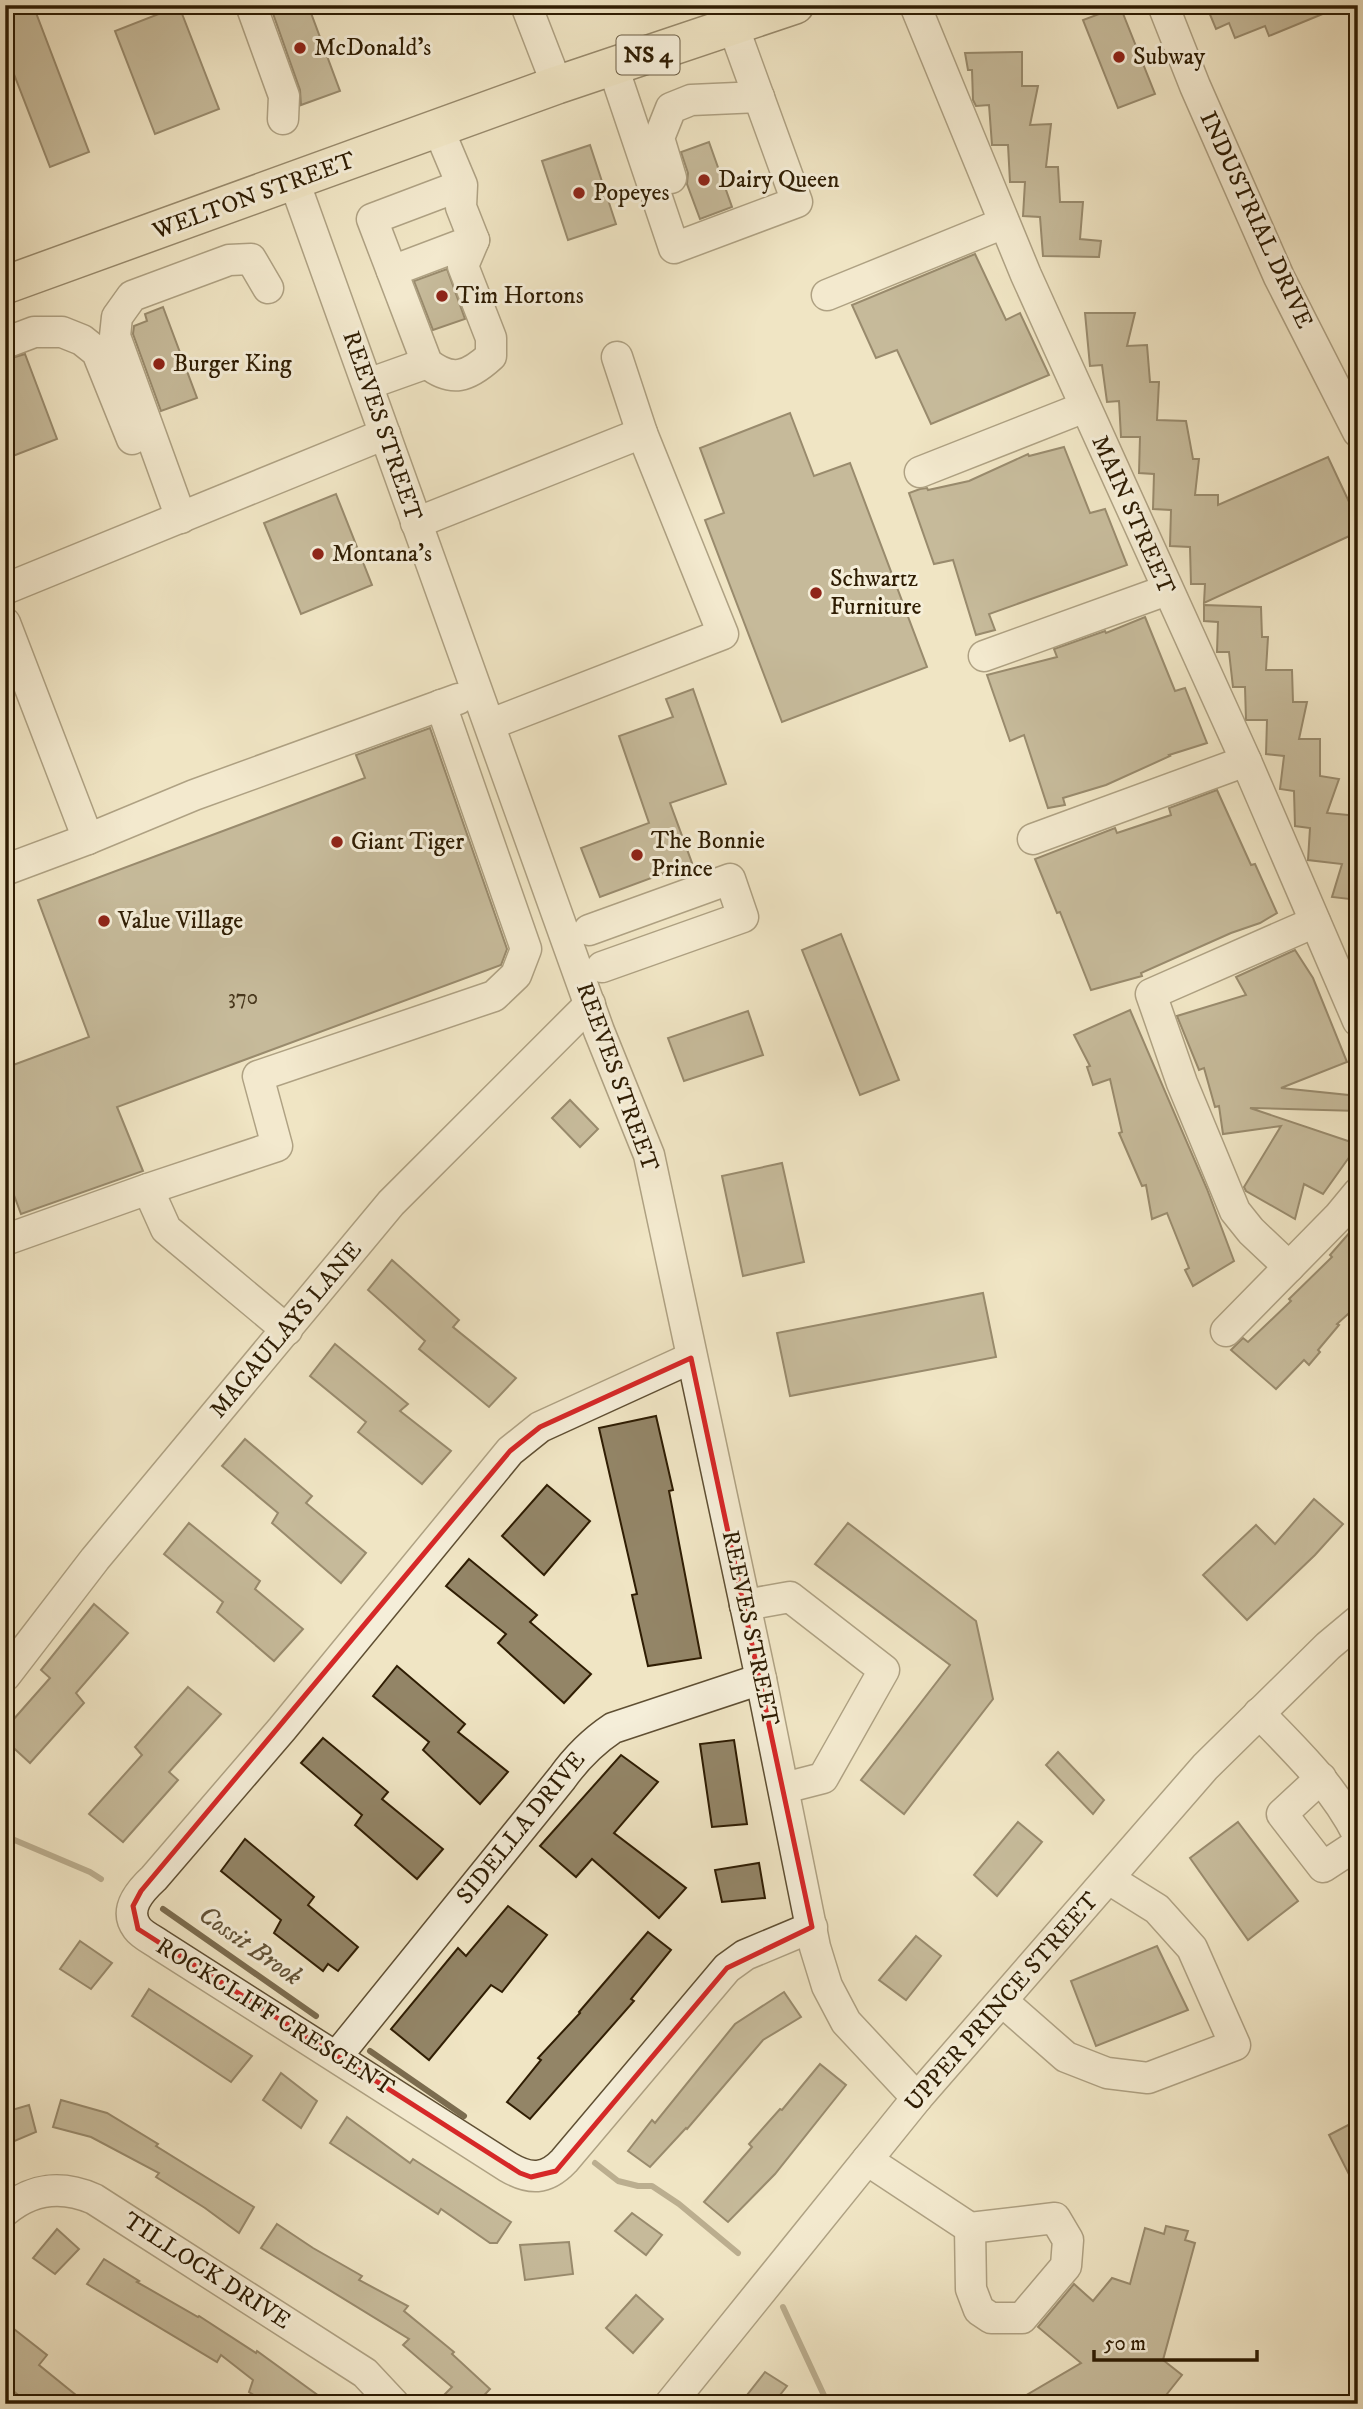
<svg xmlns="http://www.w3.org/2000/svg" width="1363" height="2409" viewBox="0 0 1363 2409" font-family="'IM FELL DW Pica',serif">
  <rect width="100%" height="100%" fill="#f0e5c4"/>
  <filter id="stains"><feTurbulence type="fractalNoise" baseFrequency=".00286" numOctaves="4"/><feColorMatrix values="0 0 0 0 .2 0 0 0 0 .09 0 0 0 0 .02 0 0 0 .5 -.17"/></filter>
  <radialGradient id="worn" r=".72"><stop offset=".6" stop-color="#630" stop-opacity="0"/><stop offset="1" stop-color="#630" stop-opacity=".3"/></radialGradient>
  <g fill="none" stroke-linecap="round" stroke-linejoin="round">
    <g stroke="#7b6c4f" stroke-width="6">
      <path d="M5,1836L90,1872L101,1879"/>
      <path d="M163,1909L316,2016"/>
      <path d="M370,2051L464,2116"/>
      <path d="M595,2163L618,2181L638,2186H652L679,2204L738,2253"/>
      <path d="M783,2307L828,2404"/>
    </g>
  </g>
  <g fill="#938567" stroke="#2f1d03" stroke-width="2">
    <path d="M5,5H33L89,152L50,167L5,51Z"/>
    <path d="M270,5H308L340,91L301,105L300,90Z"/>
    <path d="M1206,5H1342V6L1269,36L1265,26L1235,38L1229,23L1216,29Z"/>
    <path d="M179,6L219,109L155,134L115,31Z"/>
    <path d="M1120,6L1155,94L1118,108L1083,20Z"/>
    <path d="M1022,52V86H1038L1030,125L1051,124L1046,167H1058L1060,202H1083L1080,239L1101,241L1099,257L1043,256L1040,217L1023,216L1025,182H1010L1008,145H992L989,105L976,106L973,100L972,70H968L965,53Z"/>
    <path d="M709,142L732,207L700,219L687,184L688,173L681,152Z"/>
    <path d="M590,145L616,224L568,240L542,161Z"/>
    <path d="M975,254L1006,320L1020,313L1049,375L931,424L897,350L876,358L852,305Z"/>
    <path d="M447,269L465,319L433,330L414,281Z"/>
    <path d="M163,307L197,398L161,411L133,334L134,326L147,321L145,314Z"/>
    <path d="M1085,313H1135L1127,346L1147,345L1150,382H1159L1157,420L1186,421L1193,459H1199L1195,495H1218V505L1328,457L1358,521V532L1204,603L1205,584H1191L1190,547L1170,546L1171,510L1153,509L1154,474L1139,473L1140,437H1121L1119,401L1107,402L1102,365L1090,366Z"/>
    <path d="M25,354L57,439L5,459V360Z"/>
    <path d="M790,413L814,476L850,463L927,667L782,722L705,520L724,513L700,448Z"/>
    <path d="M1064,447L1090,513L1105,509L1127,565L989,614L995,630L976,635L953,560L934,564L909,493L920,489L927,488L928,490L969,481L1028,454L1029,456Z"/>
    <path d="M336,494L372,585L301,614L264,523Z"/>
    <path d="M1204,605L1261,607L1262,637H1268L1266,670H1292L1293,702H1307L1299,739H1320V776L1339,779L1327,813L1358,816V900L1332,897L1342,864L1308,860L1310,828L1295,826L1294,791L1280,789L1284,756L1266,754L1267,720H1246L1245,687H1233L1229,652H1217L1218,622L1204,621Z"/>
    <path d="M1145,617L1175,691L1185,688L1207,743L1169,755L1170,756L1106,785L1063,798L1065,805L1048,808L1024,735L1010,741L987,675L1057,657L1054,649L1105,631L1106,633Z"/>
    <path d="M693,689L726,784L670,803L692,863L600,897L581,848L649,823L619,736L673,717L666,699Z"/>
    <path d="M430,728L507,949L501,965L117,1107L143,1171L21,1214L5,1171V1129L11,1127L5,1113V1068L89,1037L38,900L365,778L356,755Z"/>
    <path d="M1217,790L1251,865L1255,864L1277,913L1260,923L1231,933L1141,973L1142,976L1091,990L1060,912L1057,913L1035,859L1115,828L1117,833L1171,815L1169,808Z"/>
    <path d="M841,934L899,1080L860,1095L802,950Z"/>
    <path d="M1295,950L1313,978L1347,1062L1281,1088L1358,1096V1111L1250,1108L1351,1142L1350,1156L1323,1194L1304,1184L1295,1219L1246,1191L1244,1187L1281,1126L1223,1134L1219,1106L1215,1107L1204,1068L1199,1070L1177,1016L1246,995L1236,977Z"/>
    <path d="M1130,1010L1207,1189L1234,1261L1193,1286L1185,1270L1189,1268L1167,1213L1152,1219L1146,1185L1142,1186L1119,1133L1122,1132L1110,1079L1093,1085L1087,1067L1090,1066L1074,1035Z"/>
    <path d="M748,1011L763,1055L684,1081L668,1038Z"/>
    <path d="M570,1100L598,1129L580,1147L552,1118Z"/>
    <path d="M782,1163L804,1262L743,1276L722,1176Z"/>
    <path d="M1358,1223V1305L1337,1324L1339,1325L1318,1350L1320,1352L1309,1365L1304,1360L1276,1389L1231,1350L1243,1338L1248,1342L1291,1301L1289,1299L1332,1257L1330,1255Z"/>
    <path d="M392,1260L459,1320L453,1327L516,1378L489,1407L419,1349L425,1341L368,1290Z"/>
    <path d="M983,1293L996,1357L790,1396L777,1333Z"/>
    <path d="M335,1344L408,1404L400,1411L451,1451L422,1484L358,1432L366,1422L310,1376Z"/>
    <path d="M656,1416L673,1490L669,1491L701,1658L648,1666L632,1595L637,1594L599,1428Z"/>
    <path d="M245,1439L312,1496L306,1503L366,1553L341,1583L272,1523L278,1513L222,1466Z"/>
    <path d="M547,1485L590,1521L544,1575L502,1536Z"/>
    <path d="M1314,1499L1343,1524L1315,1555L1247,1620L1203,1575L1256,1525L1275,1544Z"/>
    <path d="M189,1523L260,1581L255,1589L303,1629L274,1661L217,1612L223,1602L164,1554Z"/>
    <path d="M848,1523L976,1621L993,1699L904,1814L861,1780L950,1665L815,1564Z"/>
    <path d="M469,1559L537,1615L530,1622L591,1674L564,1703L498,1643L506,1634L446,1586Z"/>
    <path d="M94,1604L128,1633L76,1693L84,1703L30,1763L5,1740V1729L50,1678L41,1670Z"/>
    <path d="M397,1666L465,1724L458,1732L508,1772L480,1804L423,1750L429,1742L373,1696Z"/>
    <path d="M188,1687L221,1714L169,1772L178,1780L123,1842L89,1814L142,1755L135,1747Z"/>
    <path d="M323,1738L388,1792L382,1799L443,1849L417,1879L355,1825L362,1815L301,1763Z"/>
    <path d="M734,1740L747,1824L712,1827L700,1744Z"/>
    <path d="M1058,1752L1104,1800L1093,1814L1046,1765Z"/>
    <path d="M621,1755L658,1782L614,1833L686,1888L659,1918L592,1859L576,1877L540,1846Z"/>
    <path d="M1018,1822L1042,1842L997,1896L974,1875Z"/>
    <path d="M1238,1822L1298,1901L1248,1940L1190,1858Z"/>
    <path d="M245,1839L314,1897L308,1905L358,1947L338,1971L328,1964L323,1971L274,1933L281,1920L221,1871Z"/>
    <path d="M759,1863L765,1898L722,1902L715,1870Z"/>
    <path d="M508,1906L547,1935L502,1992L491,1985L429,2060L391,2029L458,1948L466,1956Z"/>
    <path d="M648,1932L671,1950L631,1999L634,2001L530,2119L507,2102L541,2060L538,2058L580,2013L579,2012Z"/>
    <path d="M916,1936L941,1956L906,2000L879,1980Z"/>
    <path d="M80,1941L112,1963L91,1989L60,1969Z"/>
    <path d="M1157,1946L1188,2010L1096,2046L1071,1981Z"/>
    <path d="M149,1989L252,2056L231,2082L132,2016Z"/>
    <path d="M784,1992L801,2017L763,2040L687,2129L686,2128L650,2167L628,2151L652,2120L655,2123L735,2024Z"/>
    <path d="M820,2064L846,2085L775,2174L728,2222L704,2202L752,2147L749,2144L780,2109L782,2110Z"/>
    <path d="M281,2073L317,2101L301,2128L263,2100Z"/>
    <path d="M61,2100L107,2113L158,2144L156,2146L254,2207L239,2233L205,2208L156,2177L159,2173L91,2137L53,2127Z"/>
    <path d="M29,2105L36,2132L5,2145V2112Z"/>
    <path d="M347,2117L410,2163L413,2159L511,2222L497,2243H490L441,2209L438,2214L330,2143Z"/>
    <path d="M1358,2120V2192L1329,2135Z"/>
    <path d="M632,2213L662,2235L646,2255L615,2231Z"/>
    <path d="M277,2224L313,2248L362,2276L359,2280L408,2306L404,2311L454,2352L452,2354L490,2389L476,2404H452L444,2395L452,2387L403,2345L409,2339L261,2248Z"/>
    <path d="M1166,2226L1188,2231L1185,2240L1195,2243L1163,2360L1182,2375L1159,2404H1011L1081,2363L1038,2327L1074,2284L1093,2301L1112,2278L1130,2284L1145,2228L1164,2234Z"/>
    <path d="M57,2229L79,2249L55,2274L33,2258Z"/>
    <path d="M569,2242L573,2274L525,2280L520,2245Z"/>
    <path d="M104,2259L139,2281L137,2282L198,2317L199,2316L256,2353L257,2351L330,2404H268L249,2392L253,2380L221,2355L217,2362L87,2284Z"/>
    <path d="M636,2295L663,2319L633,2353L606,2328Z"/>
    <path d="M5,2322L47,2355L39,2365L87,2404H12L18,2395L5,2384Z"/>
    <path d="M765,2372L787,2386L773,2404H740Z"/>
  </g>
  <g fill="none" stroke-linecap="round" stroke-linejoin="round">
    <g stroke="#5f4f33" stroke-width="33">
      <g id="minor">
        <path d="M251,5L284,96L283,119"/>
        <path d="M526,5L557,85"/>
        <path d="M915,5L1026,275L1246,761L1358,1021"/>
        <path d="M1163,5L1195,86L1279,277L1358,432"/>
        <path d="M613,67L674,248L797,202L733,26"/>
        <path d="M438,128L462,185L461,207L474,240L463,266L491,338V356C468,377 452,383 427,363L372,219L462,185"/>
        <path d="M671,178L659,138L671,108L691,100L759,97"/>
        <path d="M294,181L599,1031L649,1155L761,1679L815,1947L827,1986L846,2022L917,2098"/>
        <path d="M392,271L474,240"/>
        <path d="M827,295L1004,223"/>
        <path d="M5,343L34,332H62L82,340L97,352L132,439"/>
        <path d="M617,357L642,433"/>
        <path d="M368,384L427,363"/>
        <path d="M920,472L1085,407"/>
        <path d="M181,518L115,336L117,317L132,296L229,260L251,259L268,288"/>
        <path d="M416,523L642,433L723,634L491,724"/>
        <path d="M5,589L385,434"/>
        <path d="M5,623L88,839L194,795L458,699"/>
        <path d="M984,656L1167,590"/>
        <path d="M1033,839L1246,761"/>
        <path d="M5,870L88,839"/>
        <path d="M589,930L730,879L743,917L602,967"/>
        <path d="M148,1189L166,1229L287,1330"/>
        <path d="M5,1240L148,1189L277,1146L258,1076L494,996L516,975L526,949L441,705"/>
        <path d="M1289,1267L1251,1231L1235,1211L1182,1083L1151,994L1315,922"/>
        <path d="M1226,1331L1339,1216L1358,1193"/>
        <path d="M691,1358L540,1427L510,1451L282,1729L154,1878C141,1890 123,1909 137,1928C142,1935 153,1940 160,1945L508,2167C530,2180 546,2180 564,2161L727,1968L745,1955L812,1927"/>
        <path d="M745,1605L790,1597L884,1670L823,1778L784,1788"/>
        <path d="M5,1676L95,1559L391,1203L590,1004"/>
        <path d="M1259,1713C1296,1751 1334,1787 1358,1835"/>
        <path d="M1321,1778L1282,1814L1323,1867L1358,1844"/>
        <path d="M1002,2001L1066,2057L1107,2073L1148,2078L1235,2045L1192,1948L1157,1909L1109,1879"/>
        <path d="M337,2056L562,1778C577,1757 592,1742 613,1728L761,1679"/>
        <path d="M867,2160L970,2228L1055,2218L1068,2240L1066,2266L1022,2318H991L979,2310L971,2289L970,2228"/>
        <path d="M5,2211C32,2188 62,2185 94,2199L365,2373L394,2404"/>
        <path d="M670,2404L917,2098L1205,1767L1328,1646L1358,1621"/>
      </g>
    </g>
    <g stroke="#2f1d03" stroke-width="40">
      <path id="major" d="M5,285L557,85L795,5"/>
    </g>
    <use href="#minor" stroke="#f5eed9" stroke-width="30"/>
    <use href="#major" stroke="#f0e5c4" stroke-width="37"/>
  </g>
  <path d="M0 0H1363V2409H0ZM691,1358L812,1927L727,1968L556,2171L531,2177L520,2173L138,1929L133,1906L141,1891L510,1451L540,1427Z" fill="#f0e5c4" fill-opacity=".55" fill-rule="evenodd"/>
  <path fill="none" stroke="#d62828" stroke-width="5" stroke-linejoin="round" d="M691,1358L812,1927L727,1968L556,2171L531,2177L520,2173L138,1929L133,1906L141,1891L510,1451L540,1427Z"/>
  <g fill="#8f2418" stroke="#f5eed9" stroke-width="2.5">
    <circle cx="300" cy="48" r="7"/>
    <circle cx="1119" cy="57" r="7"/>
    <circle cx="704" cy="180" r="7"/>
    <circle cx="579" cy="193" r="7"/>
    <circle cx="442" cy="296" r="7"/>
    <circle cx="159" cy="364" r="7"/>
    <circle cx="318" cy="554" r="7"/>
    <circle cx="816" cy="593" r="7"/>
    <circle cx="337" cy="842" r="7"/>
    <circle cx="637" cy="855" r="7"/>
    <circle cx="104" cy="921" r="7"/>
  </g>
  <g text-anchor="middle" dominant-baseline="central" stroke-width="6" stroke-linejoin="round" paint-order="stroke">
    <g font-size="21" fill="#48371c">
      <text x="243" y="998">370</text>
    </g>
    <rect fill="#f5eed9" stroke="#6a5c43" stroke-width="2" x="616.5" y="35.5" width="63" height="39" rx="5"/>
    <g font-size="23" font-weight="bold" fill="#2f1d03">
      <text x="648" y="55">NS 4</text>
    </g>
    <g font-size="24" fill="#2f1d03" stroke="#f5eed9" text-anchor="start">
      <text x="314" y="48">McDonald's</text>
      <text x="1133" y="57">Subway</text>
      <text x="718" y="180">Dairy Queen</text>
      <text x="593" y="193">Popeyes</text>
      <text x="456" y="296">Tim Hortons</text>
      <text x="173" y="364">Burger King</text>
      <text x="332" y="554">Montana's</text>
      <text x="830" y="579">Schwartz<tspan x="830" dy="28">Furniture</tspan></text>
      <text x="651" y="841">The Bonnie<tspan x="651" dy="28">Prince</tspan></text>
      <text x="351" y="842">Giant Tiger</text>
      <text x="118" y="921">Value Village</text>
    </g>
    <g font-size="24" fill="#2f1d03" stroke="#f5eed9">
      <text transform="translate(254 196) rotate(-20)">WELTON STREET</text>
      <text transform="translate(1256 220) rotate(65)">INDUSTRIAL DRIVE</text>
      <text transform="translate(382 426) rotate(71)">REEVES STREET</text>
      <text transform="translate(1133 515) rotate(66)">MAIN STREET</text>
      <text transform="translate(617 1077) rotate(70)">REEVES STREET</text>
      <text transform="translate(286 1330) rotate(-50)">MACAULAYS LANE</text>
      <text transform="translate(750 1628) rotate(78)">REEVES STREET</text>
      <text transform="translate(521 1828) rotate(-51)">SIDELLA DRIVE</text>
      <text transform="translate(1002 2002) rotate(-49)">UPPER PRINCE STREET</text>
      <text transform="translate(275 2017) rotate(32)">ROCKCLIFF CRESCENT</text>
      <text transform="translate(207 2271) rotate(33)">TILLOCK DRIVE</text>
    </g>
    <g font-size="26" font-style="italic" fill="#625236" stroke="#f5eed9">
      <text transform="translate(250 1946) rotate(35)">Cossit Brook</text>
    </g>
  </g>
  <rect width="1363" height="2409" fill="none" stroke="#f0e5c4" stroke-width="28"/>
  <rect x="7" y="7" width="1349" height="2395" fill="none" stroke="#2f1d03" stroke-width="3.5"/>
  <rect x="14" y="14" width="1335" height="2381" fill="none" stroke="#2f1d03" stroke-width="2"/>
  <path d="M1094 2350v10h163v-10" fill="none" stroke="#2f1d03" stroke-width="3.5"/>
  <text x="1104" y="2350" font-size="21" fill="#2f1d03" stroke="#f5eed9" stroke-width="5" paint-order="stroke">50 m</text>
  <rect width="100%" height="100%" filter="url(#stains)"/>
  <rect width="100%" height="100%" fill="url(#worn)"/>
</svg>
